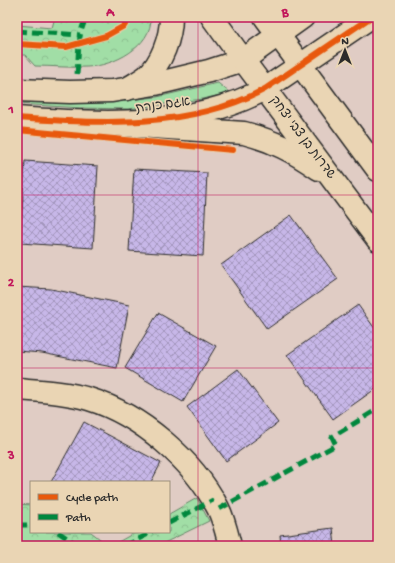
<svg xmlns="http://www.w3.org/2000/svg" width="395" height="563" viewBox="0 0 395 563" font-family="'Gochi Hand','Playpen Sans Hebrew',sans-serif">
  <defs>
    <pattern id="forest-crowns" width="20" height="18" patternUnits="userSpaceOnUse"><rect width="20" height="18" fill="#a1dea6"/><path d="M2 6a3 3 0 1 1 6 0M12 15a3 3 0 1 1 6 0" fill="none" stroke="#8bbf8f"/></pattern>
    <pattern id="building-cross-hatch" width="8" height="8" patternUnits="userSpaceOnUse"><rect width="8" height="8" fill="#c7b7e8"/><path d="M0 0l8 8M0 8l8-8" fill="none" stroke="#a295bc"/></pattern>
  </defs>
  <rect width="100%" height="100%" fill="#e0ccc4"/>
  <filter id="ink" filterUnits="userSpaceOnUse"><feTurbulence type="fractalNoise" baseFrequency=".025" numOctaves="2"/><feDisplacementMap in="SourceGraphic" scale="8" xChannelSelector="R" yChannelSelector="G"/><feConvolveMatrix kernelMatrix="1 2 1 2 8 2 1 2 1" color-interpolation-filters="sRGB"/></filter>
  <g filter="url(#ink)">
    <g fill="url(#forest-crowns)" stroke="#668468">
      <path d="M55,17H151C152,47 113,66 87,67C70,68 52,66 35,66L25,55H17V25L52,28Z"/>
      <path d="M197,498L209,521L158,546H111L136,532H169V514Z"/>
      <path d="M17,504L31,505V532H91L109,546H17Z"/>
    </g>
    <path fill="#a1dea6" stroke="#668468" d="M218,83L230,93L202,99L128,109L82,108L17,104V98L117,101L157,97Z"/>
    <g fill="url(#building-cross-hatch)" stroke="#2b2b2b">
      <path d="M25,161L98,166L93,248L20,243Z"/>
      <path d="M134,169L207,173L203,256L129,251Z"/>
      <path d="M291,215L338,279L267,329L221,265Z"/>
      <path d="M17,287L51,289L129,305L117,368L42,353L17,351Z"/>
      <path d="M358,305L378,333V387L333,419L287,355Z"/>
      <path d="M158,313L216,346L183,402L125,368Z"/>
      <path d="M238,369L278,423L226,461L187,407Z"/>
      <path d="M84,422L161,463L151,482H51Z"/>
      <path d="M333,528L335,546H281L280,535Z"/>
    </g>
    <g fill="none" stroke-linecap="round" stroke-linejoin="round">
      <g stroke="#2b2b2b" stroke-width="25">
        <g id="minor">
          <path d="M17,90L70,92L112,91L155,84L209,71L243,60L303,17"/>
          <path d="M17,118C99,124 191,129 265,89L371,17"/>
          <path d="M17,389C41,391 66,392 89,399C141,415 193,460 218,508C224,520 227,534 230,546"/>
        </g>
      </g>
      <g stroke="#2b2b2b" stroke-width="25">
        <g id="major">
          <path d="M212,17L243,60L378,240"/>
          <path d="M265,17L378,170"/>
          <path d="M127,89C133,85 140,81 146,77C162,63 171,37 171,17"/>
          <path d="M93,123L244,133C274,141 293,151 319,169"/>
        </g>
      </g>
      <use href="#minor" stroke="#ead5b4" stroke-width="22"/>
      <use href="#major" stroke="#ead5b4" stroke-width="22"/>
      <g stroke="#00873e" stroke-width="5" stroke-dasharray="10 5" stroke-linecap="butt">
        <path d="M17,31L80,35"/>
        <path d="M77,74C79,55 77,33 87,17"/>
        <path d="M219,509L336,445L332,437L378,409"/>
        <path d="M169,523L213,500"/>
        <path d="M17,525H31"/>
        <path d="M58,532L79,546"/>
        <path d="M125,546L152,532"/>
      </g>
      <g stroke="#ead5b4" stroke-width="8">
        <g id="cycleway">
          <path d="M17,44L66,47L106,36L124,26L130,17"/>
          <path d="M17,118C99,124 191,129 265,89L371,17"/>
          <path d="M17,130L233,150"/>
        </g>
      </g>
      <use href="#cycleway" stroke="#e8590c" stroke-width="6"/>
    </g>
  </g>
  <path fill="none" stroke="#c2185b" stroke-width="1" stroke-opacity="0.55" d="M198,17V546M17,195H378M17,368H378"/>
  <g text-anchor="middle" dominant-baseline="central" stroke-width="3.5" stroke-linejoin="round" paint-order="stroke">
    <g font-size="13" fill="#2b2b2b" stroke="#ead5b4">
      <text transform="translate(163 106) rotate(-8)">אגם כנרת</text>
      <text transform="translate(302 138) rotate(53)">שדרות בן צבי יצחק</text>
    </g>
  </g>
  <rect width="395" height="563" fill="none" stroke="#ead5b4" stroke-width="44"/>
  <rect x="30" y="481" width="140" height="52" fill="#ead5b4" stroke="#9e917d"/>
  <rect x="38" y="494" width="20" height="6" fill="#e8590c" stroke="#9e917d"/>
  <text x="66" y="501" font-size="12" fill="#2b2b2b">Cycle path</text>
  <rect x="38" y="514" width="20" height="6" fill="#00873e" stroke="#9e917d"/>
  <text x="66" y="521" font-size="12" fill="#2b2b2b">Path</text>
  <g transform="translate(345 50)" stroke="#ead5b4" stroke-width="3" paint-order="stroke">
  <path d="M0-3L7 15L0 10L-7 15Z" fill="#2b2b2b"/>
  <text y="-6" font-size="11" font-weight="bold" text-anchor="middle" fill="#2b2b2b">N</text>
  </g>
  <rect x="22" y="22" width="351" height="519" fill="none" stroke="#c2185b" stroke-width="1.5"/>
  <g font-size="13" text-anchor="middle" font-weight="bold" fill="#c2185b">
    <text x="110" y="16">A</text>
    <text x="285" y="16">B</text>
    <text x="11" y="113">1</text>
    <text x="11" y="286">2</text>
    <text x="11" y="459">3</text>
  </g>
</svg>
